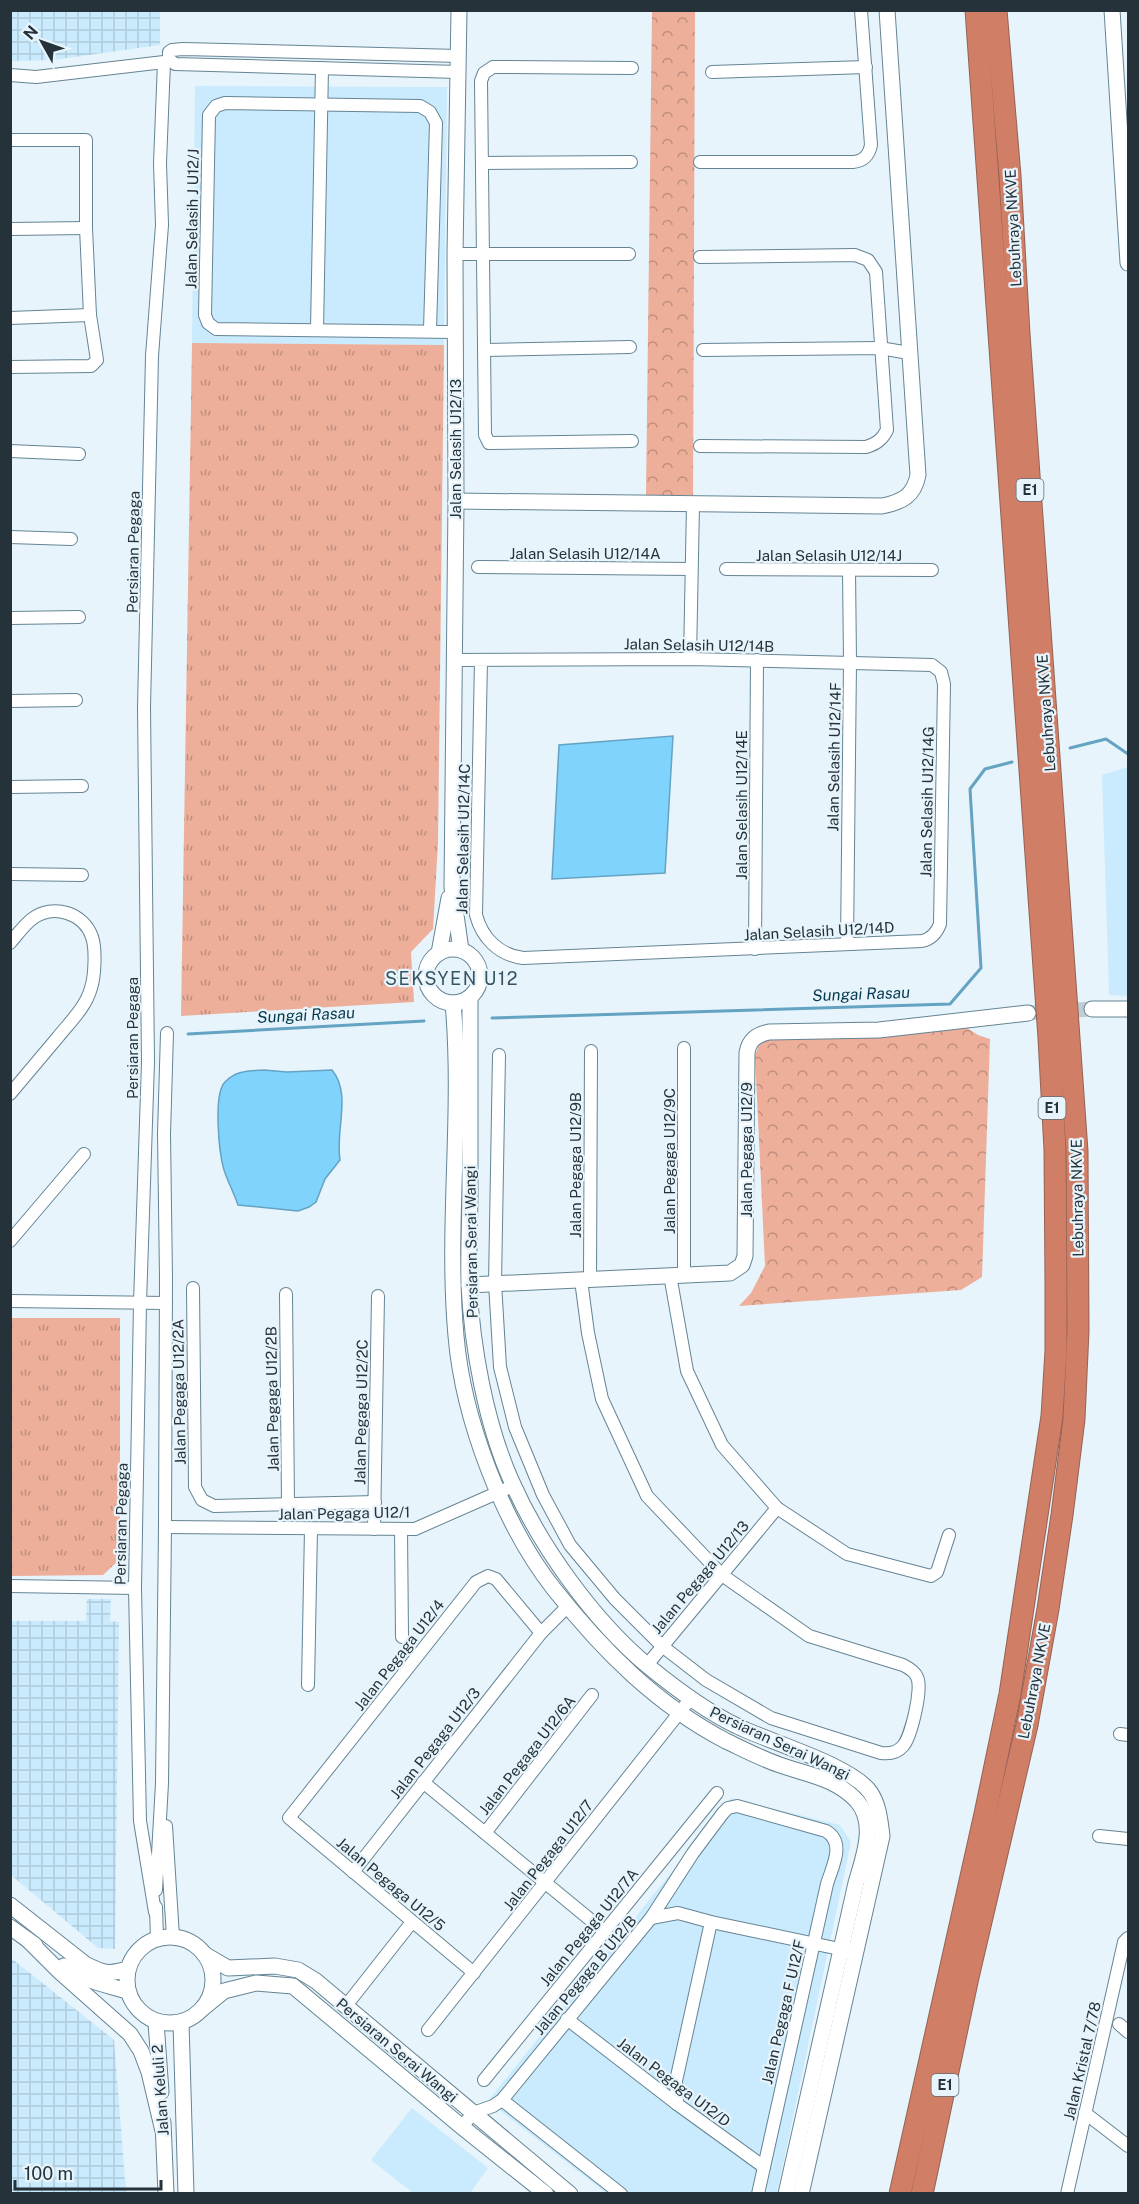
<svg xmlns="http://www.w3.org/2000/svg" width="1139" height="2204" viewBox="0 0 1139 2204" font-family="'Public Sans',sans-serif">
  <defs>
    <pattern id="industrial-grid" width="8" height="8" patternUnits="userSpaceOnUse" patternTransform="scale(1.5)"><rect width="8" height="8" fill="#caebfd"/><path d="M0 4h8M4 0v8" fill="none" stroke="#adcada"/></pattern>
    <pattern id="grass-tufts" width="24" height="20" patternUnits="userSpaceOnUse" patternTransform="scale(1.5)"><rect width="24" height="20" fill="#edae9a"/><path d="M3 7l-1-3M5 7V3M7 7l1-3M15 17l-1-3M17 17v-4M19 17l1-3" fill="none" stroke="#c08e7f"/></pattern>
    <pattern id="forest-crowns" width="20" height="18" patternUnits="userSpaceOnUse" patternTransform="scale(1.5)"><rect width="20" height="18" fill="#edae9a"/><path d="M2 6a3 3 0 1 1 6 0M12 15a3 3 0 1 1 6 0" fill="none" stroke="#c08e7f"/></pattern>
  </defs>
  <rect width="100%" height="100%" fill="#e7f4fb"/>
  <g fill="#caebfd">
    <path d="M195,86L447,87L444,345L192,343Z"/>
    <path d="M1128,767V996L1109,995L1102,775Z"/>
    <path d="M731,1798L840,1825L851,1842L777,2193H606L488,2101Z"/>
    <path d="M412,2108L488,2168L470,2193H413L371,2160Z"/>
  </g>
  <g fill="url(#industrial-grid)">
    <path d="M10,11H160V45L53,60L11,61Z"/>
    <path d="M87,1599H111L110,1621L119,1622L115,1949L98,1948L11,1875V1621H86Z"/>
    <path d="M11,1958L114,2040L126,2193H11Z"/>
  </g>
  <g fill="url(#grass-tufts)">
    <path d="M192,343L444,345L438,842L433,929L411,952L414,1002L181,1016Z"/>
    <path d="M10,1318H120V1559L103,1575L11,1576Z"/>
  </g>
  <g fill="url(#forest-crowns)">
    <path d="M652,11H695L693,495H646Z"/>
    <path d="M967,1028L978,1035L990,1039L982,1277L961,1290L739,1306L751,1293L765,1266L755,1056L759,1045L770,1039L883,1037Z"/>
  </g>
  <g fill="#7fd3fd" stroke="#64a3c2" stroke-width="1.5">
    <path d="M673,736L665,873L552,879L559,745Z"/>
    <path d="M264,1070L287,1072L332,1070C352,1094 335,1130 340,1160L325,1179L316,1202L309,1207L298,1211L238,1205C234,1193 228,1182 224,1170C219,1153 213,1094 225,1082C236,1070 250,1071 264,1070Z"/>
  </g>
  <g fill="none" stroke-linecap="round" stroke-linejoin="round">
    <g stroke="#64a3c2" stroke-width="3">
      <path d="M1070,748L1106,739L1128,754"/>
      <path d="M492,1018L950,1004L981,968L970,789L985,769L1012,762"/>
      <path d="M188,1034L424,1021"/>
    </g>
    <path stroke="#c0cdd4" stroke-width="15" stroke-dasharray="15 8" stroke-linecap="butt" d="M1028,1013L1092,1009"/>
    <g stroke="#658494" stroke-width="14">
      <g id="minor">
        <path d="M632,68L493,67L484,73L481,81L485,435L489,443L632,441"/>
        <path d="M459,72L175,64L169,59V52L172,50L183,49L459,56"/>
        <path d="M712,72L866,67"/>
        <path d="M10,75L36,77L164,62L160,163L162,225L152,356L144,708L148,1062L140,1303L135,1588L140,1821L155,1912"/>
        <path d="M10,140H86V228L90,315L97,360L91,366L10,367"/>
        <path d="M700,162H853C864,161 869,155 871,145L861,10"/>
        <path d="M482,163L631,162"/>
        <path d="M10,229L86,228"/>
        <path d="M455,254H629"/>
        <path d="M10,318L90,315"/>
        <path d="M317,330L322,68"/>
        <path d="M430,330L436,123L430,112L420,106L225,103L216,106L209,115L205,315L208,323L216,329L456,332"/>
        <path d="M484,350L630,347"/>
        <path d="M703,350L880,348L909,353"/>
        <path d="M700,446L866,447C876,444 882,440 887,430L876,272L868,260L855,255L700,257"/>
        <path d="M10,451L79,454"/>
        <path d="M10,537L71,539"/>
        <path d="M478,567L691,569"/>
        <path d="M726,569L932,570"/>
        <path d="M10,618L79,617"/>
        <path d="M690,659L693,505"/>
        <path d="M454,660L690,659L932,665L941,672L944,684L940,924C937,932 931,939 922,941L523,958C499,955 482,938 476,915L481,660"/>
        <path d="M10,701L76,700"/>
        <path d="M10,787L82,786"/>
        <path d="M10,874L82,875"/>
        <path d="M10,943C17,935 24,925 32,919C53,903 84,913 92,937C96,948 95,976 91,988C86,1007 70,1022 58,1037C42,1056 26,1075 10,1094"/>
        <path d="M847,944L850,662L849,570"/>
        <path d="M755,949L757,660"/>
        <path d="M684,1048V1275"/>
        <path d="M499,1055L495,1283L500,1367L515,1427L543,1495L570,1545L615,1599L662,1646L706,1680L771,1718L881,1753C889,1754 897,1753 903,1746C911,1737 923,1688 917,1677C915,1672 909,1668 903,1665L809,1636L722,1575L647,1496L602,1399L588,1333L581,1280"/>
        <path d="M10,1241L84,1154"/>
        <path d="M670,1275L687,1371L722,1445L777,1508L847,1554L931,1576L937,1572L949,1535"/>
        <path d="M590,1279L591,1051"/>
        <path d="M193,1288L195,1487L202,1500L214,1506L375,1502"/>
        <path d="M286,1294L288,1504"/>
        <path d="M10,1301L166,1303"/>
        <path d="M165,1527L415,1529L506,1489"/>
        <path d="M374,1529L378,1296"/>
        <path d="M401,1529L402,1637"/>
        <path d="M10,1586L135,1588"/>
        <path d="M647,1665L777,1508"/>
        <path d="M308,1685L311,1529"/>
        <path d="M1120,1734L1128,1735"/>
        <path d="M423,1782L604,1931"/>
        <path d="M166,1826L173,1937"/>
        <path d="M485,1833L592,1695"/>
        <path d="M1099,1836L1128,1839"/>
        <path d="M353,1872L541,1633L568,1606"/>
        <path d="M156,1890L162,1783L165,1527L166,1277L164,1134L167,1033"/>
        <path d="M156,1907L157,1939"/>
        <path d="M651,1918L678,1913L711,1922L849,1951"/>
        <path d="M474,1973L289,1818L476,1582L488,1576L496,1579L541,1633"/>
        <path d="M345,2007L412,1922"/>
        <path d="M567,2019L677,2104L764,2167"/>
        <path d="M1119,2024L1128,2032"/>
        <path d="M428,2030L691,1698"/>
        <path d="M484,2080L717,1793"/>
        <path d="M502,2100L621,2194"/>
        <path d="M677,2104L676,2081L711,1922"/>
        <path d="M1085,2113L1128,2146"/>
        <path d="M462,2127L473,2113L493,2106L502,2100L651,1918L693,1853L723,1813L728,1808L737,1806L826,1831C846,1843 832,1867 827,1884L758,2194"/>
        <path d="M1067,2194L1124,1942L1128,1938"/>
      </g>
    </g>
    <g stroke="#658494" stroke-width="17">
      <g id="tertiary">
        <path d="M459,10L455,254L456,501L452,887L461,950"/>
        <path d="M1112,10L1128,263"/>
        <path d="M456,501L882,506C902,502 914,496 918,475L887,10"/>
        <circle cx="453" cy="976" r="27"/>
        <path d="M439,953L449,898"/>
        <path d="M470,997C470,1060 470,1124 470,1187C470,1220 468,1253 469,1285C472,1347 486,1424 511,1480C540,1546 593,1620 648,1666C675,1688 705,1711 737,1726C769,1742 851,1765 870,1792C879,1805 880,1821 882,1836L801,2194"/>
        <path d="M453,1003C463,1114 446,1226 456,1336C463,1419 503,1524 554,1589C602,1650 657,1705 726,1741C743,1749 762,1759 780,1765C808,1775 836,1778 857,1801C877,1824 863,1858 856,1883L786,2194"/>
        <path d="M1092,1009H1128"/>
        <path d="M469,1285L730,1273L742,1265L745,1256L747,1053C749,1040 756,1035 769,1032L879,1030L1028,1013"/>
        <path d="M10,1905L85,1964C103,1973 108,1975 128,1969"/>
        <path d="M10,1927L35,1945"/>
        <circle cx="170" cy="1980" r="43"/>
        <path d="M28,1940L60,1972L130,2034L141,2051L149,2072L163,2131"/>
        <path d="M204,1954L228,1968L275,1966L298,1970L316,1981L570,2194"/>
        <path d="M64,1966C84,1981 104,1984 127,1991"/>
        <path d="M202,2009L224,1991L256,1983L293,1986L462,2127L546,2194"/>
        <path d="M156,2022L161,2092"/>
        <path d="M181,2022L186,2194"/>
        <path d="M163,2122L166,2194"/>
      </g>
    </g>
    <g stroke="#946356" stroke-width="23">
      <g id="motorway">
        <path d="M900,2194L985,1814L1010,1694L1052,1416L1056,1351V1283L1055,1150L1049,1038L976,10"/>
        <path d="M922,2194L968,1977L1027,1725L1048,1609L1062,1515L1074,1419L1078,1331L1077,1151L1019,334L1010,176L996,10"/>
      </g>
    </g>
    <use href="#minor" stroke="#fff" stroke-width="12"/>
    <use href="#tertiary" stroke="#fff" stroke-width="15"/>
    <use href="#motorway" stroke="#d07e65" stroke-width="21"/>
  </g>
  <g text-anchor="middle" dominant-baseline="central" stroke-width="4.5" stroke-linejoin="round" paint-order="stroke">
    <g fill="#e7f4fb" stroke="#5f6c73" stroke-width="1.5">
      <rect x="1016.5" y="479" width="27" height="22" rx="4.5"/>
      <rect x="1038.5" y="1097" width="27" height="22" rx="4.5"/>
      <rect x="931.5" y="2074" width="27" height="22" rx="4.5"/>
    </g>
    <g font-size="14" font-weight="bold" fill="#253239">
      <text x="1030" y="490">E1</text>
      <text x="1052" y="1108">E1</text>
      <text x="945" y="2085">E1</text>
    </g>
    <g font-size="15" fill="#253239" stroke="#e7f4fb">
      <text transform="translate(192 219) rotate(-89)">Jalan Selasih J U12/J</text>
      <text transform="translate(1013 228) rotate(-93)">Lebuhraya NKVE</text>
      <text transform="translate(455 449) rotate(-90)">Jalan Selasih U12/13</text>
      <text transform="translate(133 552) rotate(-89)">Persiaran Pegaga</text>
      <text x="585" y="553">Jalan Selasih U12/14A</text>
      <text x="829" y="555">Jalan Selasih U12/14J</text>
      <text transform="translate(699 645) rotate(1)">Jalan Selasih U12/14B</text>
      <text transform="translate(1046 713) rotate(-94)">Lebuhraya NKVE</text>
      <text transform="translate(834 757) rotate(-89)">Jalan Selasih U12/14F</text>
      <text transform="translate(927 802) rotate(-89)">Jalan Selasih U12/14G</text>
      <text transform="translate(741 805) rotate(-90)">Jalan Selasih U12/14E</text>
      <text transform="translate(463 839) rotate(-89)">Jalan Selasih U12/14C</text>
      <text transform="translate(819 931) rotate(-3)">Jalan Selasih U12/14D</text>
      <text transform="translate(132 1038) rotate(-90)">Persiaran Pegaga</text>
      <text transform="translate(746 1150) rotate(-90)">Jalan Pegaga U12/9</text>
      <text transform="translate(669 1161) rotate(-90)">Jalan Pegaga U12/9C</text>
      <text transform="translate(575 1165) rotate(-90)">Jalan Pegaga U12/9B</text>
      <text transform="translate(1077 1198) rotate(-91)">Lebuhraya NKVE</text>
      <text transform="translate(471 1242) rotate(-91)">Persiaran Serai Wangi</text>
      <text transform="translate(179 1392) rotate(-91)">Jalan Pegaga U12/2A</text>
      <text transform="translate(272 1399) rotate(-91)">Jalan Pegaga U12/2B</text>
      <text transform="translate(361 1412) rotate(-89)">Jalan Pegaga U12/2C</text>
      <text transform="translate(344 1513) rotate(-1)">Jalan Pegaga U12/1</text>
      <text transform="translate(121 1524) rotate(-89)">Persiaran Pegaga</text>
      <text transform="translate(700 1577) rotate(-50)">Jalan Pegaga U12/13</text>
      <text transform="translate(399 1655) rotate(-52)">Jalan Pegaga U12/4</text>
      <text transform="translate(1034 1681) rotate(-79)">Lebuhraya NKVE</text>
      <text transform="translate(435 1743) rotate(-52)">Jalan Pegaga U12/3</text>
      <text transform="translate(780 1743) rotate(25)">Persiaran Serai Wangi</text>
      <text transform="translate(527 1755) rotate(-52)">Jalan Pegaga U12/6A</text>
      <text transform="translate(548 1855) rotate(-52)">Jalan Pegaga U12/7</text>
      <text transform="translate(391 1884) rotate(40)">Jalan Pegaga U12/5</text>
      <text transform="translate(589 1927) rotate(-51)">Jalan Pegaga U12/7A</text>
      <text transform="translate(585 1975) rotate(-50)">Jalan Pegaga B U12/B</text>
      <text transform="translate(783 2012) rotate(-77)">Jalan Pegaga F U12/F</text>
      <text transform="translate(397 2050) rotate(40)">Persiaran Serai Wangi</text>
      <text transform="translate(1082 2061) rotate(-77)">Jalan Kristal 7/78</text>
      <text transform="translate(674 2082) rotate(37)">Jalan Pegaga U12/D</text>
      <text transform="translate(160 2090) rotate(-94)">Jalan Keluli 2</text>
    </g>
    <g font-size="16" font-style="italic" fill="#053a4e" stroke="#e7f4fb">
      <text transform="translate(861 994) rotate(-2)">Sungai Rasau</text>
      <text transform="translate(306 1015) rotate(-3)">Sungai Rasau</text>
    </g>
    <g font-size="18" letter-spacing="1.5" fill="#375463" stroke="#e7f4fb">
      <text x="452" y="978">SEKSYEN U12</text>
    </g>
  </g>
  <rect width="1139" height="2204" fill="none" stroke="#253239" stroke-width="24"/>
  <g transform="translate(42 42) rotate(310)" stroke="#e7f4fb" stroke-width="4.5" paint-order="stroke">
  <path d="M0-4.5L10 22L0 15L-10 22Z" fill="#253239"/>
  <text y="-9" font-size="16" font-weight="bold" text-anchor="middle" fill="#253239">N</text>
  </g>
  <path d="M15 2180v9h146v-9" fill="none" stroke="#253239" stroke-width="3"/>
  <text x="24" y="2180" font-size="18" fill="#253239" stroke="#e7f4fb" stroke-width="4.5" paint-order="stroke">100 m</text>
</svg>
